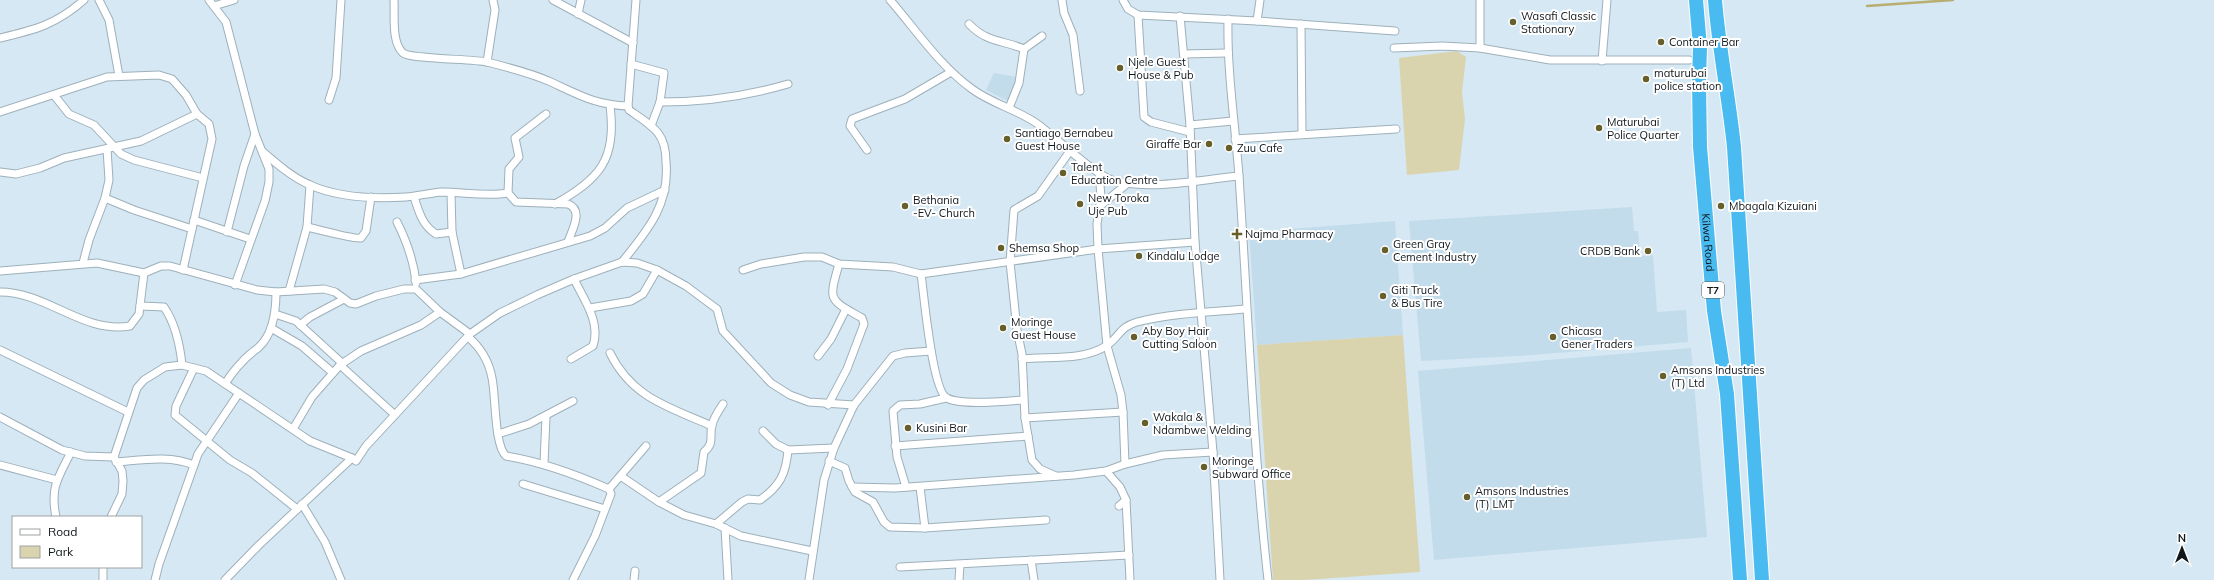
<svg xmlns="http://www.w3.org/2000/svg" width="2214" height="580" viewBox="0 0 2214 580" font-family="Mulish,sans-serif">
  <rect width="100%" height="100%" fill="#d6e8f3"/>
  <g fill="#c2dceb">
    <path d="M994,73L1016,77L1010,102L986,90Z"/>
    <path d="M1632,207L1634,231H1638L1640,256L1653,255L1657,312L1686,310L1688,342L1533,355L1421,361L1409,221Z"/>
    <path d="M1395,221L1403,335L1257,345L1249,232Z"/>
    <path d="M1691,348L1707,537L1434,560L1418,371Z"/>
  </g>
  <g fill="#d9d4ae">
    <path d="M1457,51L1466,57L1462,92L1465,119L1459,170L1407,175L1399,58Z"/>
    <path d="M1403,335L1420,572L1304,580H1273L1257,345Z"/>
  </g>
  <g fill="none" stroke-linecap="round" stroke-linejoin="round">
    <path stroke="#b7ae6f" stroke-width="2.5" d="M1867,6L1953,0"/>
    <g stroke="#9eb0ba" stroke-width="9">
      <g id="street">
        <path d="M99,0L109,20L119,76"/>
        <path d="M209,0L226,22L255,134L269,169V182L265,201L235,285"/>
        <path d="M394,0C395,15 391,42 403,53C410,59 472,59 487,62C507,67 531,73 551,82C579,95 596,105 628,106"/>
        <path d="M553,0L633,43"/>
        <path d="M890,0C917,31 939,65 972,89C992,104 1019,110 1039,125C1056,138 1096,176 1115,181C1155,190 1198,180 1239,176"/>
        <path d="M1062,0L1064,13L1073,35L1080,91"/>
        <path d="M1123,0L1128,9L1138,15L1257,21L1395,31"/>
        <path d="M1480,0V48"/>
        <path d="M214,6L234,0"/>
        <path d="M578,14L581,0"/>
        <path d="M1138,15L1144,117L1151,122L1190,132"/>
        <path d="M1180,16L1190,125L1195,242L1213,452L1220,580"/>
        <path d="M1228,19C1227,72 1235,123 1239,176C1248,311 1253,446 1268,580"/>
        <path d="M1257,21L1260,0"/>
        <path d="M969,24C987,43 1003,40 1024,49L1019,83L1009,108"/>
        <path d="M1301,24L1302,134"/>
        <path d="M0,38C35,30 57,24 84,0"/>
        <path d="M1394,48L1442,46L1480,48L1550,60H1689"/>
        <path d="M1024,49L1042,36"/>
        <path d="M1184,54L1227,53"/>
        <path d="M1602,61L1607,0"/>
        <path d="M487,62L495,10L493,0"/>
        <path d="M631,64L664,73L660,102L651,126"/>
        <path d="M54,95L69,114L94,125L121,154L134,160L203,178"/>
        <path d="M329,100L336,78L341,0"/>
        <path d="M660,102C703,102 747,96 788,84"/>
        <path d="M0,112L107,77L159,75L172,79L186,95L197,114L209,124L212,139L183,270"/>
        <path d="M1190,125L1233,121"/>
        <path d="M1235,139L1396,129"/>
        <path d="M867,150L850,126L852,119L905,99L951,72"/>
        <path d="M263,152C277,164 293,178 310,185C339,198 375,199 406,197C418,196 429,193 442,192C464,192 486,197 508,193L516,202L568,204C584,210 572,230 568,242"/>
        <path d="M0,172L16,174L40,168L64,158L141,141L197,114"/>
        <path d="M1099,172L1101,197L1097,224L1098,249L1107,346L1121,395L1123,412L1125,464"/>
        <path d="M451,193L452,232L461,274"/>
        <path d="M508,193L509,169L519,157L515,138L546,114"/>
        <path d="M414,197C419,212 422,225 436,234L452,232"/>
        <path d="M105,198L134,210L192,229"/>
        <path d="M555,204C600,179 617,159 610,106"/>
        <path d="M1100,206L1128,183"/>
        <path d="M194,220L250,239"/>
        <path d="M397,222C407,242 414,262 416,283"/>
        <path d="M307,227C316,229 356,240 361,238L366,231L371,197"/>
        <path d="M227,232L244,166L255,134"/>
        <path d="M622,262C647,231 670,205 666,162C666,152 665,142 658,133C651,124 639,117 629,110L628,106L636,0"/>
        <path d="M83,263L89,240L105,198L109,180L107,149"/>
        <path d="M743,270L761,264L804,257H822L839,264L893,267L921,274L1098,249L1195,242"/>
        <path d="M0,271L97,263L144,273L161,266H170L257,290L276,292L324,289L335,292L350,303L356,304L376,296L404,289H416L440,312L470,334"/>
        <path d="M921,274C924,294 932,391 947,398C961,406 1006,401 1023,400"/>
        <path d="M415,280L461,274L590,236L605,228L627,208L665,190"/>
        <path d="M289,291L307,227L310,185"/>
        <path d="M0,292C47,292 83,334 130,326L139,314L144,273"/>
        <path d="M140,306L164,307C175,323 180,345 182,365"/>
        <path d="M590,308L631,301L643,294L657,270"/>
        <path d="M275,314L296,321L342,363"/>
        <path d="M300,325L310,317L344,299"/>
        <path d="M271,328L302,346L333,373"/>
        <path d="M468,337C480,347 489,362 492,378C496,396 494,445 506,456C543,462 575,474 609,489L611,494L595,536L573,580"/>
        <path d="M0,350L128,412"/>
        <path d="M610,353C632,398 669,407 712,426"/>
        <path d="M818,356L831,339L846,309"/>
        <path d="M571,359L593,346C601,322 584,300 574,279"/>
        <path d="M1022,359C1048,356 1083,361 1106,346C1119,338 1119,327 1137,322C1172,313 1210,312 1246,309"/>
        <path d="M340,365L395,415"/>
        <path d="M194,368L176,406L175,415L230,460L252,473L297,509"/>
        <path d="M225,384C230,376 236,368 242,362C247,356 253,352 259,347C273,334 276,311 276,292"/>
        <path d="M828,405L847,369L864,324L862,318C829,299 828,302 839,264"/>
        <path d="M0,417L62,450L85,456L114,457"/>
        <path d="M1025,418L1123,412"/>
        <path d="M293,429L312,397L340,365L361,351L421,325L440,312"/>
        <path d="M763,431L776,444L788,450L834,448"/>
        <path d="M498,434L529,424L573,401"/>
        <path d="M895,446L1028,436"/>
        <path d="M829,461L845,468L849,481L855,492L873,502L884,522L890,527L925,528L1046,520"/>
        <path d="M116,462C143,460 169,455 194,465"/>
        <path d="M544,463L546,417"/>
        <path d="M0,465L57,480"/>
        <path d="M1106,471L1120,487L1126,500L1130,580"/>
        <path d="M1056,476L1040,469L1032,460L1025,418L1022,354L1017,330L1010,262L1014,210L1038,196L1070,151"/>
        <path d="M622,477L659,502L684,515L716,524L741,536L812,551"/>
        <path d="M523,484L605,509"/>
        <path d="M852,487L895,488L1074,475L1106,471L1125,464L1163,455L1213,452"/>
        <path d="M906,487L897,457L893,411L900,405L920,404L946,398"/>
        <path d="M920,487L925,528"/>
        <path d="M609,489L646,446"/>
        <path d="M659,502L701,473L704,452C715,443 709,436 712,425C714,417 719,410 723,404"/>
        <path d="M302,504L325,542L341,580"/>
        <path d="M1119,506L1126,500"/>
        <path d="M56,517C50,487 58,478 71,452"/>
        <path d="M111,517L122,494L123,481L122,471L114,457L137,388L144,380L165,367L182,365L206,371L310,441L352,458"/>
        <path d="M716,524L742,502L748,499L760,500C780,486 786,474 788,450"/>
        <path d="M725,528L728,580"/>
        <path d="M1031,560L1034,580"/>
        <path d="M103,567V580"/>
        <path d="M900,567L1129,555"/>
        <path d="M155,580L159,564L198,454L239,393"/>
        <path d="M225,580L259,545L352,458L356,461L366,446L470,334L500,313L537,295L574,279L622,262L637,263L657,270L686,286L717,309L723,331L771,383L790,395L809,402L854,405"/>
        <path d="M634,580L635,571"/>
        <path d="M809,580L824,480L834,448L854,405L893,356L905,353L931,351"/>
        <path d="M959,580L960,565"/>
      </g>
    </g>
    <g stroke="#fff" stroke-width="16">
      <g id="highway">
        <path id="s1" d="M1696,0L1700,47L1699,82L1700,147L1714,311L1727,394L1740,580"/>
        <path d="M1715,0C1719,50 1729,98 1734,147L1762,580"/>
      </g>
    </g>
    <use href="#street" stroke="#fff" stroke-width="7"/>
    <use href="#highway" stroke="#49bbf0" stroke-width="14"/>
  </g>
  <g fill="#675f2b" stroke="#fff" stroke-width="1.5">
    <circle cx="1513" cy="22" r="4"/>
    <circle cx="1661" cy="42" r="4"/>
    <circle cx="1120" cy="68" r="4"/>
    <circle cx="1646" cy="79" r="4"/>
    <circle cx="1599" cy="128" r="4"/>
    <circle cx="1007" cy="139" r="4"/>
    <circle cx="1209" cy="144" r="4"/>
    <circle cx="1229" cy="148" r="4"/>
    <circle cx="1063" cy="173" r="4"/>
    <circle cx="1080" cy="204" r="4"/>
    <circle cx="905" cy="206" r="4"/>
    <circle cx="1721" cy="206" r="4"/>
    <path d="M1235 228h4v4h4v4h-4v4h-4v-4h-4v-4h4z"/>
    <circle cx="1001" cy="248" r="4"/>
    <circle cx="1385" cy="250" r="4"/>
    <circle cx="1648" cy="251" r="4"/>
    <circle cx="1139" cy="256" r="4"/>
    <circle cx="1383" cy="296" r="4"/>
    <circle cx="1003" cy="328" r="4"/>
    <circle cx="1134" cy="337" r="4"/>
    <circle cx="1553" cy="337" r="4"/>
    <circle cx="1663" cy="376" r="4"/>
    <circle cx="1145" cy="423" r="4"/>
    <circle cx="908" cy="428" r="4"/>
    <circle cx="1204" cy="467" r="4"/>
    <circle cx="1467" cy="497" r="4"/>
  </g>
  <g text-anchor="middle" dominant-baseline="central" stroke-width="4" stroke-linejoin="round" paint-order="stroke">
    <rect fill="#fff" stroke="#585c5f" stroke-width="1" x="1702" y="282" width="22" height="16" rx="3"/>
    <g font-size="10" font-weight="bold" fill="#10161a">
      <text x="1713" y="290">T7</text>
    </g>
    <g font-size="11" fill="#10161a" stroke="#fff" text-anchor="start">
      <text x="1521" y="16">Wasafi Classic<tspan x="1521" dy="13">Stationary</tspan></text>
      <text x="1669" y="42">Container Bar</text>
      <text x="1128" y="62">Njele Guest<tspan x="1128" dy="13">House &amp; Pub</tspan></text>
      <text x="1654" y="73">maturubai<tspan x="1654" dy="13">police station</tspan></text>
      <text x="1607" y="122">Maturubai<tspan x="1607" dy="13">Police Quarter</tspan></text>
      <text x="1015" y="133">Santiago Bernabeu<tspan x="1015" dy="13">Guest House</tspan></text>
      <text x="1201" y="144" text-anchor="end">Giraffe Bar</text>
      <text x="1237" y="148">Zuu Cafe</text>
      <text x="1071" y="167">Talent<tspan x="1071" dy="13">Education Centre</tspan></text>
      <text x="1088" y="198">New Toroka<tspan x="1088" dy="13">Uje Pub</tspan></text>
      <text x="913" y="200">Bethania<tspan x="913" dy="13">-EV- Church</tspan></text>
      <text x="1729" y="206">Mbagala Kizuiani</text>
      <text x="1245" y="234">Najma Pharmacy</text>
      <text x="1393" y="244">Green Gray<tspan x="1393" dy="13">Cement Industry</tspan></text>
      <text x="1009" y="248">Shemsa Shop</text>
      <text x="1640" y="251" text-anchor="end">CRDB Bank</text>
      <text x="1147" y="256">Kindalu Lodge</text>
      <text x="1391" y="290">Giti Truck<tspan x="1391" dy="13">&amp; Bus Tire</tspan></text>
      <text x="1011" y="322">Moringe<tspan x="1011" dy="13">Guest House</tspan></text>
      <text x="1142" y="331">Aby Boy Hair<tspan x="1142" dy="13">Cutting Saloon</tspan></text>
      <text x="1561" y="331">Chicasa<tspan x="1561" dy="13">Gener Traders</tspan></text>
      <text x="1671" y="370">Amsons Industries<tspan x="1671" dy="13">(T) Ltd</tspan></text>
      <text x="1153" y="417">Wakala &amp;<tspan x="1153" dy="13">Ndambwe Welding</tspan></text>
      <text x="916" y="428">Kusini Bar</text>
      <text x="1212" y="461">Moringe<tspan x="1212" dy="13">Subward Office</tspan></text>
      <text x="1475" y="491">Amsons Industries<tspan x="1475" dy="13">(T) LMT</tspan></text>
    </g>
    <g font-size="11" fill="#10161a" stroke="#fff">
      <text stroke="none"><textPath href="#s1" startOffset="243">Kilwa Road</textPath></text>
    </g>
  </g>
  <rect x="12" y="516" width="130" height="52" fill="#ffffff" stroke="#9fa2a3"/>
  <rect x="20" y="529" width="20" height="6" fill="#ffffff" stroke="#9fa2a3"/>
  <text x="48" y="536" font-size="12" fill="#10161a">Road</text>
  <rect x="20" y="546" width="20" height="12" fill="#d9d4ae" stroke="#9fa2a3"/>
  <text x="48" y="556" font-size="12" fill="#10161a">Park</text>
  <g transform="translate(2182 548)" stroke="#ffffff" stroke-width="3" paint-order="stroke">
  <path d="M0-3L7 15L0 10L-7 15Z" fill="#10161a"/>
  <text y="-6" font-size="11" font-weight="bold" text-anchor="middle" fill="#10161a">N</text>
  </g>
</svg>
